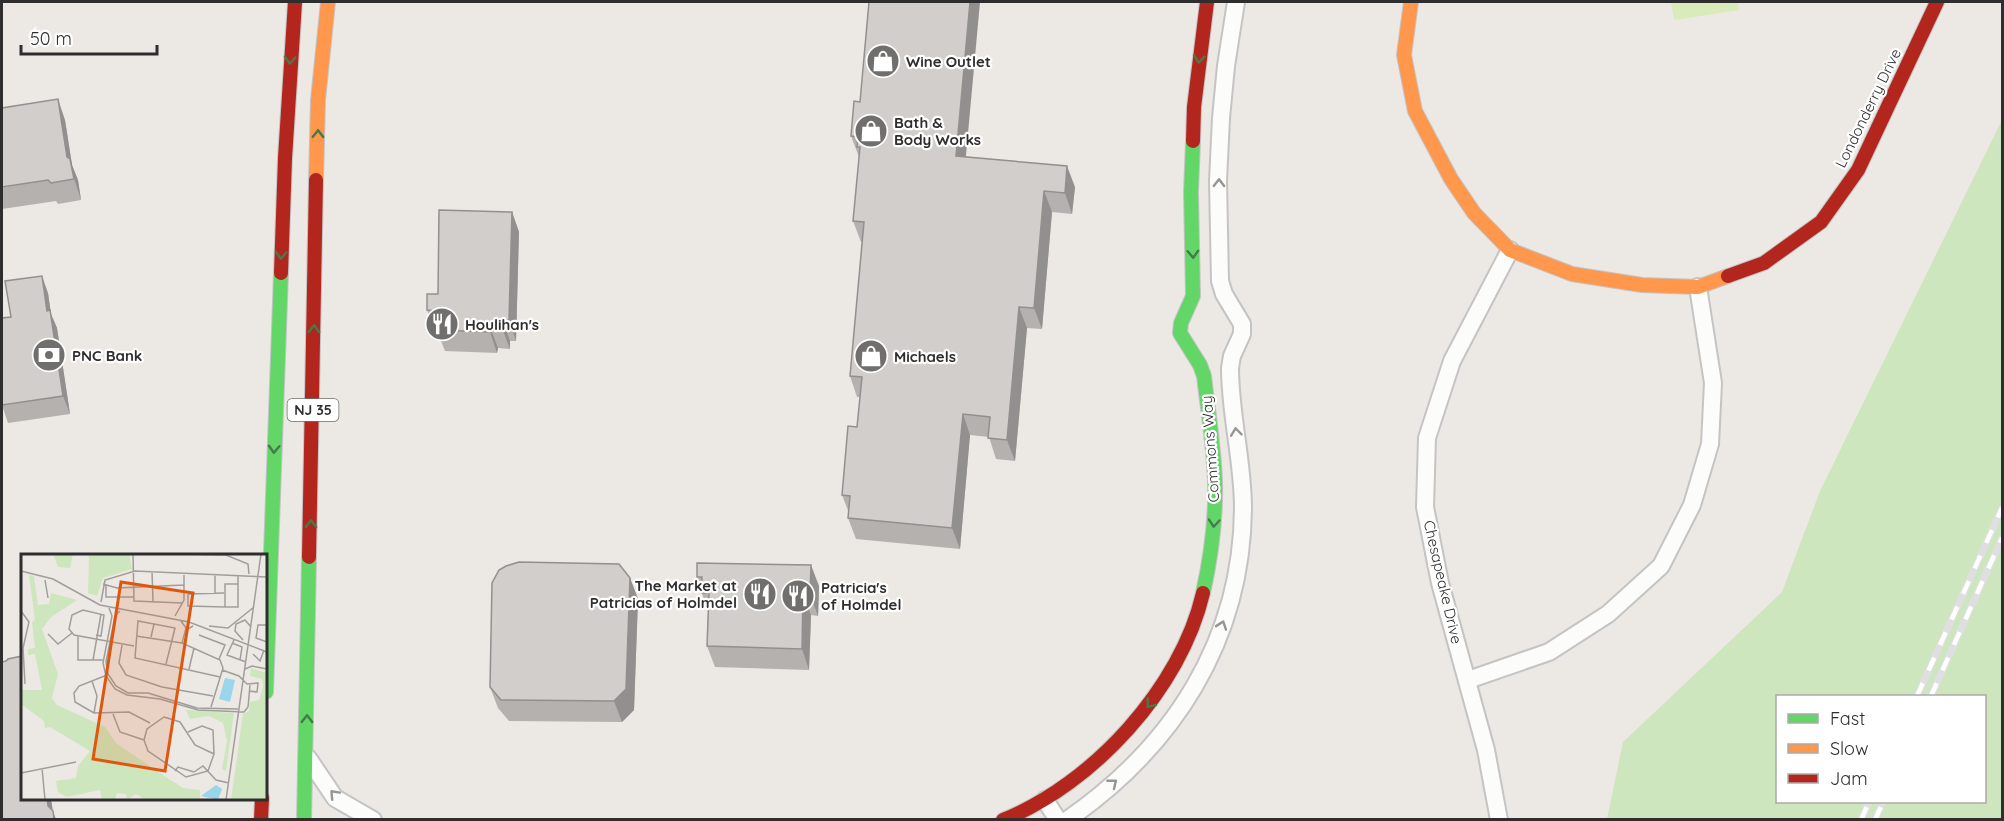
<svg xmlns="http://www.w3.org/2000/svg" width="2004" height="821" viewBox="0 0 2004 821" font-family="Quicksand,sans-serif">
  <rect width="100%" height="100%" fill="#ece8e4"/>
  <path fill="#cee6be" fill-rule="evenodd" d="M2002,120V819H1607L1623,742L1782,592L1820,491ZM1778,696H1984V802H1778Z"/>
  <path fill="#d9eabb" d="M1671,2H1738L1739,10L1674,20Z"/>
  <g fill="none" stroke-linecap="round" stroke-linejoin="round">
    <g stroke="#c5c4c5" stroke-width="20">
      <g id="street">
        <path d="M1468,680L1549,652L1608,614L1661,566L1692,505L1710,444L1713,383L1698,287"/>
        <path d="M308,758L335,798L373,820"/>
        <path d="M1045,800L1058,820"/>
        <path d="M1067,820C1174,746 1242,640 1243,508C1243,461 1230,415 1230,368L1232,356L1242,334V324L1224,294L1220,281L1218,181L1221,118L1226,66L1236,2"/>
        <path d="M1499,820L1486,750L1440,583L1425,507L1427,438L1452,361L1510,250"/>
      </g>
    </g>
    <g stroke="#c5c4c5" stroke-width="16">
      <g id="fast">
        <path d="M1193,141L1191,192L1193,296L1181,323L1180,333L1200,365L1204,376C1208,411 1214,447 1215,482C1216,520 1211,557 1203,593"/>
        <path d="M266,692L281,273"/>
        <path d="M304,820L309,557"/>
      </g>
    </g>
    <g stroke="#c5c4c5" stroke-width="16">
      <g id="slow">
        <path d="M1411,2L1404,55L1415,111L1451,179L1474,213L1510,250L1572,274L1642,285L1698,287L1728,276"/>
        <path d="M316,180L318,100L328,2"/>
      </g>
    </g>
    <g stroke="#c5c4c5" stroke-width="16">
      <g id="jam">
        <path d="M1193,141L1194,107L1207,2"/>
        <path d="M281,273L285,158L295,2"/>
        <path d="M1728,276L1764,263L1821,222L1858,170L1937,2"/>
        <path d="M309,557L316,180"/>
        <path d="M261,820L262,798"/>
        <path d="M1003,820C1093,784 1181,688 1203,593"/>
      </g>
    </g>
    <use href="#street" stroke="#fcfcfb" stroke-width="16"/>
    <use href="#fast" stroke="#63d668" stroke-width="14"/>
    <use href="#slow" stroke="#ff974d" stroke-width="14"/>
    <use href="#jam" stroke="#b3261e" stroke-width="14"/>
    <g stroke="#dfdfe1" stroke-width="7">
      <g id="rail">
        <path d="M1917,696L2002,508"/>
        <path d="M1931,696L2002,538"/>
        <path d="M1861,820L1869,802"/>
        <path d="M1875,820L1883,802"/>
      </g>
    </g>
    <use href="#rail" stroke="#fff" stroke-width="4.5" stroke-dasharray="14" stroke-linecap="butt"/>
  </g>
  <g fill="#b4b1af">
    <path d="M854,101L966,157L1075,187L1072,214L1052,212L1042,329L1027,328L1015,461L996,459L989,437L970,435L960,549L856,539L848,518L849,513L842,495L857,427L860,397H857L850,376L862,242H861L853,221L859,157L851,136Z"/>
    <path d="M2,108L65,120L72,165L78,180L81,200L58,204L56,201L2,209Z"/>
    <path d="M512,212L519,232L516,341H510V349L498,348L497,353L445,351L437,331H435L427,310L438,294Z"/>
    <path d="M48,293L51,314L57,328L70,414L8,423L2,405L11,317Z"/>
    <path d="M697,577L819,586L818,616L811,615L809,670L715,667L707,646L708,612L702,593V590Z"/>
    <path d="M630,578L638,599L634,710L622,722L509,721L498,708L490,687Z"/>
  </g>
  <g fill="#92908e">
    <path d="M970,2H980L964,177L956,156Z"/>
    <path d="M58,99L65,120L72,165L78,180L81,200L67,157Z"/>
    <path d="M1067,166L1075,187L1072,214L1065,193Z"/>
    <path d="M1044,191L1052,212L1042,329L1034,308Z"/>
    <path d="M512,212L519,232L516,341L509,320Z"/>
    <path d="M42,276L48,293L51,314L57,328L70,414L63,396L47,311Z"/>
    <path d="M1019,307L1027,328L1015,461L1007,440Z"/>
    <path d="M503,320L510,341V349L502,328Z"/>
    <path d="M490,327L498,348L497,353L490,332Z"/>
    <path d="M963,414L970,435L960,549L952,528Z"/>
    <path d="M811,565L819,586L818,616L810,595Z"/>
    <path d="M630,578L638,599L634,710L622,722L614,701Z"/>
    <path d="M803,594L811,615L809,670L802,649Z"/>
    <path d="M47,798H51L53,812L56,819H53L48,806Z"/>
  </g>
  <g fill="#d1cecb" stroke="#92908e" stroke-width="1.5">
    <path d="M869,2H970L956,156L1067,166L1065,193L1044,191L1034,308L1019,307L1007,440L988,438L990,417L963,414L952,528L848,518L850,496L842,495L848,426L857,427L862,377L850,376L864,222L853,221L860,147H857L858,137L851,136L854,101L860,102Z"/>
    <path d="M58,99L67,157L70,159L74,179L51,183L48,180L2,187V108Z"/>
    <path d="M439,210L512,212L509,320H503L502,328L490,327V332L437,330V311L427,310V294H438Z"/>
    <path d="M42,276L47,311L50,310L63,396L2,405V318L11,317L5,281Z"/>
    <path d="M519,562L619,564L630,578L626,689L614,701L501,700L490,687L492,583L499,570L506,566Z"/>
    <path d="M697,563L811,565L810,595L803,594L802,649L707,646L709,593H702V577H697Z"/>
    <path d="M22,656V798H47L48,806L53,811L54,819H2V662L6,661L8,659Z"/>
  </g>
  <defs><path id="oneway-chevron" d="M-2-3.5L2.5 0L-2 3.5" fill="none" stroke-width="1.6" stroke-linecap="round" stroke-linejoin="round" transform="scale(1.5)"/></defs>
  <g stroke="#467a48">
    <use href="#oneway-chevron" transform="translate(1199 59) rotate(96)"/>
    <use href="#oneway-chevron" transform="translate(290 60) rotate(94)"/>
    <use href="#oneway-chevron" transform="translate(318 134) rotate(-89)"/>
    <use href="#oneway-chevron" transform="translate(1193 254) rotate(88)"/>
    <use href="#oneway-chevron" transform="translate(281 255) rotate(92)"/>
    <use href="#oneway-chevron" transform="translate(314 329) rotate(-89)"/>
    <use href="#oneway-chevron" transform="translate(274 449) rotate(92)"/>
    <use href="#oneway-chevron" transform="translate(1214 523) rotate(95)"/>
    <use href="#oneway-chevron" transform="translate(311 524) rotate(-89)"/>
    <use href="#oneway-chevron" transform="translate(1150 704) rotate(128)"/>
    <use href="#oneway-chevron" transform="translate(307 719) rotate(-89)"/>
  </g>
  <g stroke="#959594">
    <use href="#oneway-chevron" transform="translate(1219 183) rotate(-89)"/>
    <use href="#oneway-chevron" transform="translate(1236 432) rotate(-97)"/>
    <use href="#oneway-chevron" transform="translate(1222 625) rotate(-71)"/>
    <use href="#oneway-chevron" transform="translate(1113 783) rotate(-39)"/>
    <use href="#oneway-chevron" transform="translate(334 794) rotate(-133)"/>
  </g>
  <defs>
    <g id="shop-disc" transform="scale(1.725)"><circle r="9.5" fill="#706f6e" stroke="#fff"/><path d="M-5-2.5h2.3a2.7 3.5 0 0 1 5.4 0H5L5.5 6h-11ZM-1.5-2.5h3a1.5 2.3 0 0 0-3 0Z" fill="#fff"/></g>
    <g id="restaurant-disc" transform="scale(1.725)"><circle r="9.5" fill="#706f6e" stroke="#fff"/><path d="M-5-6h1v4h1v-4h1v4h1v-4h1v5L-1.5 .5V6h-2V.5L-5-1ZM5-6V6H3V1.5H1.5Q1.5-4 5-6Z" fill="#fff"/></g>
    <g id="bank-disc" transform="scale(1.725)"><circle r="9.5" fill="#706f6e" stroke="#fff"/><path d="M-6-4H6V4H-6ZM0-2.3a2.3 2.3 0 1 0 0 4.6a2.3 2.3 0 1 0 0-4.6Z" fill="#fff"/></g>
  </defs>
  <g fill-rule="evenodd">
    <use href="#shop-disc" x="883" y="61"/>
    <use href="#shop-disc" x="871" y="131"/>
    <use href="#restaurant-disc" x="442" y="324"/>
    <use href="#bank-disc" x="49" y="355"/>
    <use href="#shop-disc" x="871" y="356"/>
    <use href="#restaurant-disc" x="760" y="594"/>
    <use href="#restaurant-disc" x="798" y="596"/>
  </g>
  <g text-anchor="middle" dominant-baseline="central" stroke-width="4.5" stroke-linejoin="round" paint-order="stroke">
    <rect fill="#fff" stroke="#6d6d6d" stroke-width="1.5" x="287.5" y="399" width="51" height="22" rx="4.5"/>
    <g font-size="14" font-weight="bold" fill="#2e2e2e">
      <text x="313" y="410">NJ 35</text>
    </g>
    <g font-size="15" font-weight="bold" fill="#2e2e2e" stroke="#fff" text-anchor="start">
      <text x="906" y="61">Wine Outlet</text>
      <text x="894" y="122">Bath &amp;<tspan x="894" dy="17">Body Works</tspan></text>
      <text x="465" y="324">Houlihan's</text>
      <text x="72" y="355">PNC Bank</text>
      <text x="894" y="356">Michaels</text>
      <text x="737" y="585" text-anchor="end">The Market at<tspan x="737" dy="17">Patricias of Holmdel</tspan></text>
      <text x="821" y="587">Patricia's<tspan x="821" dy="17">of Holmdel</tspan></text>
    </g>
    <g font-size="15" fill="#2e2e2e" stroke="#fff">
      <text transform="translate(1868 108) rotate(-64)">Londonderry Drive</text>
      <text transform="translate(1210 449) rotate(-94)">Commons Way</text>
      <text transform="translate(1443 582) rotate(77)">Chesapeake Drive</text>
    </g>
  </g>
  <g transform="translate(21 554)">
    <rect width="246" height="246" fill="#ece8e4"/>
    <path d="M32,0H52L49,14L37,13ZM68,0H108L111,15L82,24L76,42L67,39ZM8,21L13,22L17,51L28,50L30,39L56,46L30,63L21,75L37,120L31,144L36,151L84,173L95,189L148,225L162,234L179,236V246H125L115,240L106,246L105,240L96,239L94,246H81L79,236L46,243L37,238L35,227L55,224L57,212L69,197L29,173L24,174L23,167L0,150V136H21L14,100L7,101V95L14,94L11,68L14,66ZM230,114L246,119V246H210L222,160L228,157L229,148L238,146L242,132L241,125L229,122ZM165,156L213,159L205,217L201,215L206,187L202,169L188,162L169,165Z" fill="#cee6be"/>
    <path d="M204,124L214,126L209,148L198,145ZM195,231L201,235L197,246L180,242Z" fill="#99d6ec"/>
    <path fill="none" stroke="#a09e9b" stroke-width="1.5" d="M112,0L113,47L161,49M158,0L205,1L227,10L228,20M0,17L32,25L79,51L168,68L246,98M131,17L132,47M194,21V40M24,26L27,44M82,30L96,34L163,31M85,31V43H113M167,40V52L204,53V30H217M168,40L203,39M80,48L84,26L114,17L246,23M204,53H217V21M88,54L91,62L82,109L85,122L94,135L106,141L139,145L177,156L223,158L227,153M0,57L8,68L2,94L4,130M99,57L94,62L85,108L87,120L95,132L107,139H127L176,154L217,155M154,62L163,46V21M160,67L165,74L161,89M133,70L154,74L145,110M246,71H237L235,84L246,88M188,72L207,74L233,53M27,80L37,90L51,79M75,81L80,82L83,61L62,56L51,61L48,75L53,81L113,92M178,81L204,91L198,105M57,82V106H82M115,82L161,89L199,106L202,114L190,153M130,83L133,70L117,67L114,104L199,123M213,86L206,101L225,108M222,86L214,77L215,70L224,66L230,73M211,89L221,93L219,106M163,90L167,75L172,72M101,91L98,109L105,121L141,133L192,142M232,100L239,107L243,96M72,106L80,60M168,115L173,94M224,115L231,112L246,115M201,116L218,122L226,130L237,129L236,138L228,137M86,121L58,132L53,139L54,148L73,159L108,158L129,169M71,127L76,142L73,159M227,153L229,131M92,160L99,178L123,186M143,163L159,168L174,191L193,200L187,217L165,223L127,197L123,186L126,175ZM167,178L181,172L192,176L193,200M21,214L24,246M154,217L157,213L173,218M173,218L182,212L195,226L208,229M0,219L55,208M205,246L240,0"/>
    <path fill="#df570e" fill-opacity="0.15" stroke="#df570e" stroke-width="3" d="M100,28L172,39L144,217L72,205Z"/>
    <rect width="246" height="246" fill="none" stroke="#2e2e2e" stroke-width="3"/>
  </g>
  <rect width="2004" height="821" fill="none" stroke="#2e2e2e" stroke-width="6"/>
  <rect x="1776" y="695" width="210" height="108" fill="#ffffff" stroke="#ababab" stroke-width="1.5"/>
  <rect x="1788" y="714" width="30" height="9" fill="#63d668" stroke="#ababab" stroke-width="1.5"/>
  <text x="1830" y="725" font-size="18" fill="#2e2e2e">Fast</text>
  <rect x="1788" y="744" width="30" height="9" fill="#ff974d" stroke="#ababab" stroke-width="1.5"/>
  <text x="1830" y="755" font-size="18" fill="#2e2e2e">Slow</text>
  <rect x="1788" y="774" width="30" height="9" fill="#b3261e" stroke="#ababab" stroke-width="1.5"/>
  <text x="1830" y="785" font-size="18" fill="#2e2e2e">Jam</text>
  <path d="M21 45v9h136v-9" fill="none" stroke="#2e2e2e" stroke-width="3"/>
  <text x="30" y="45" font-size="18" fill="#2e2e2e" stroke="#ffffff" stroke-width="4.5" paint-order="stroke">50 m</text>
</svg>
